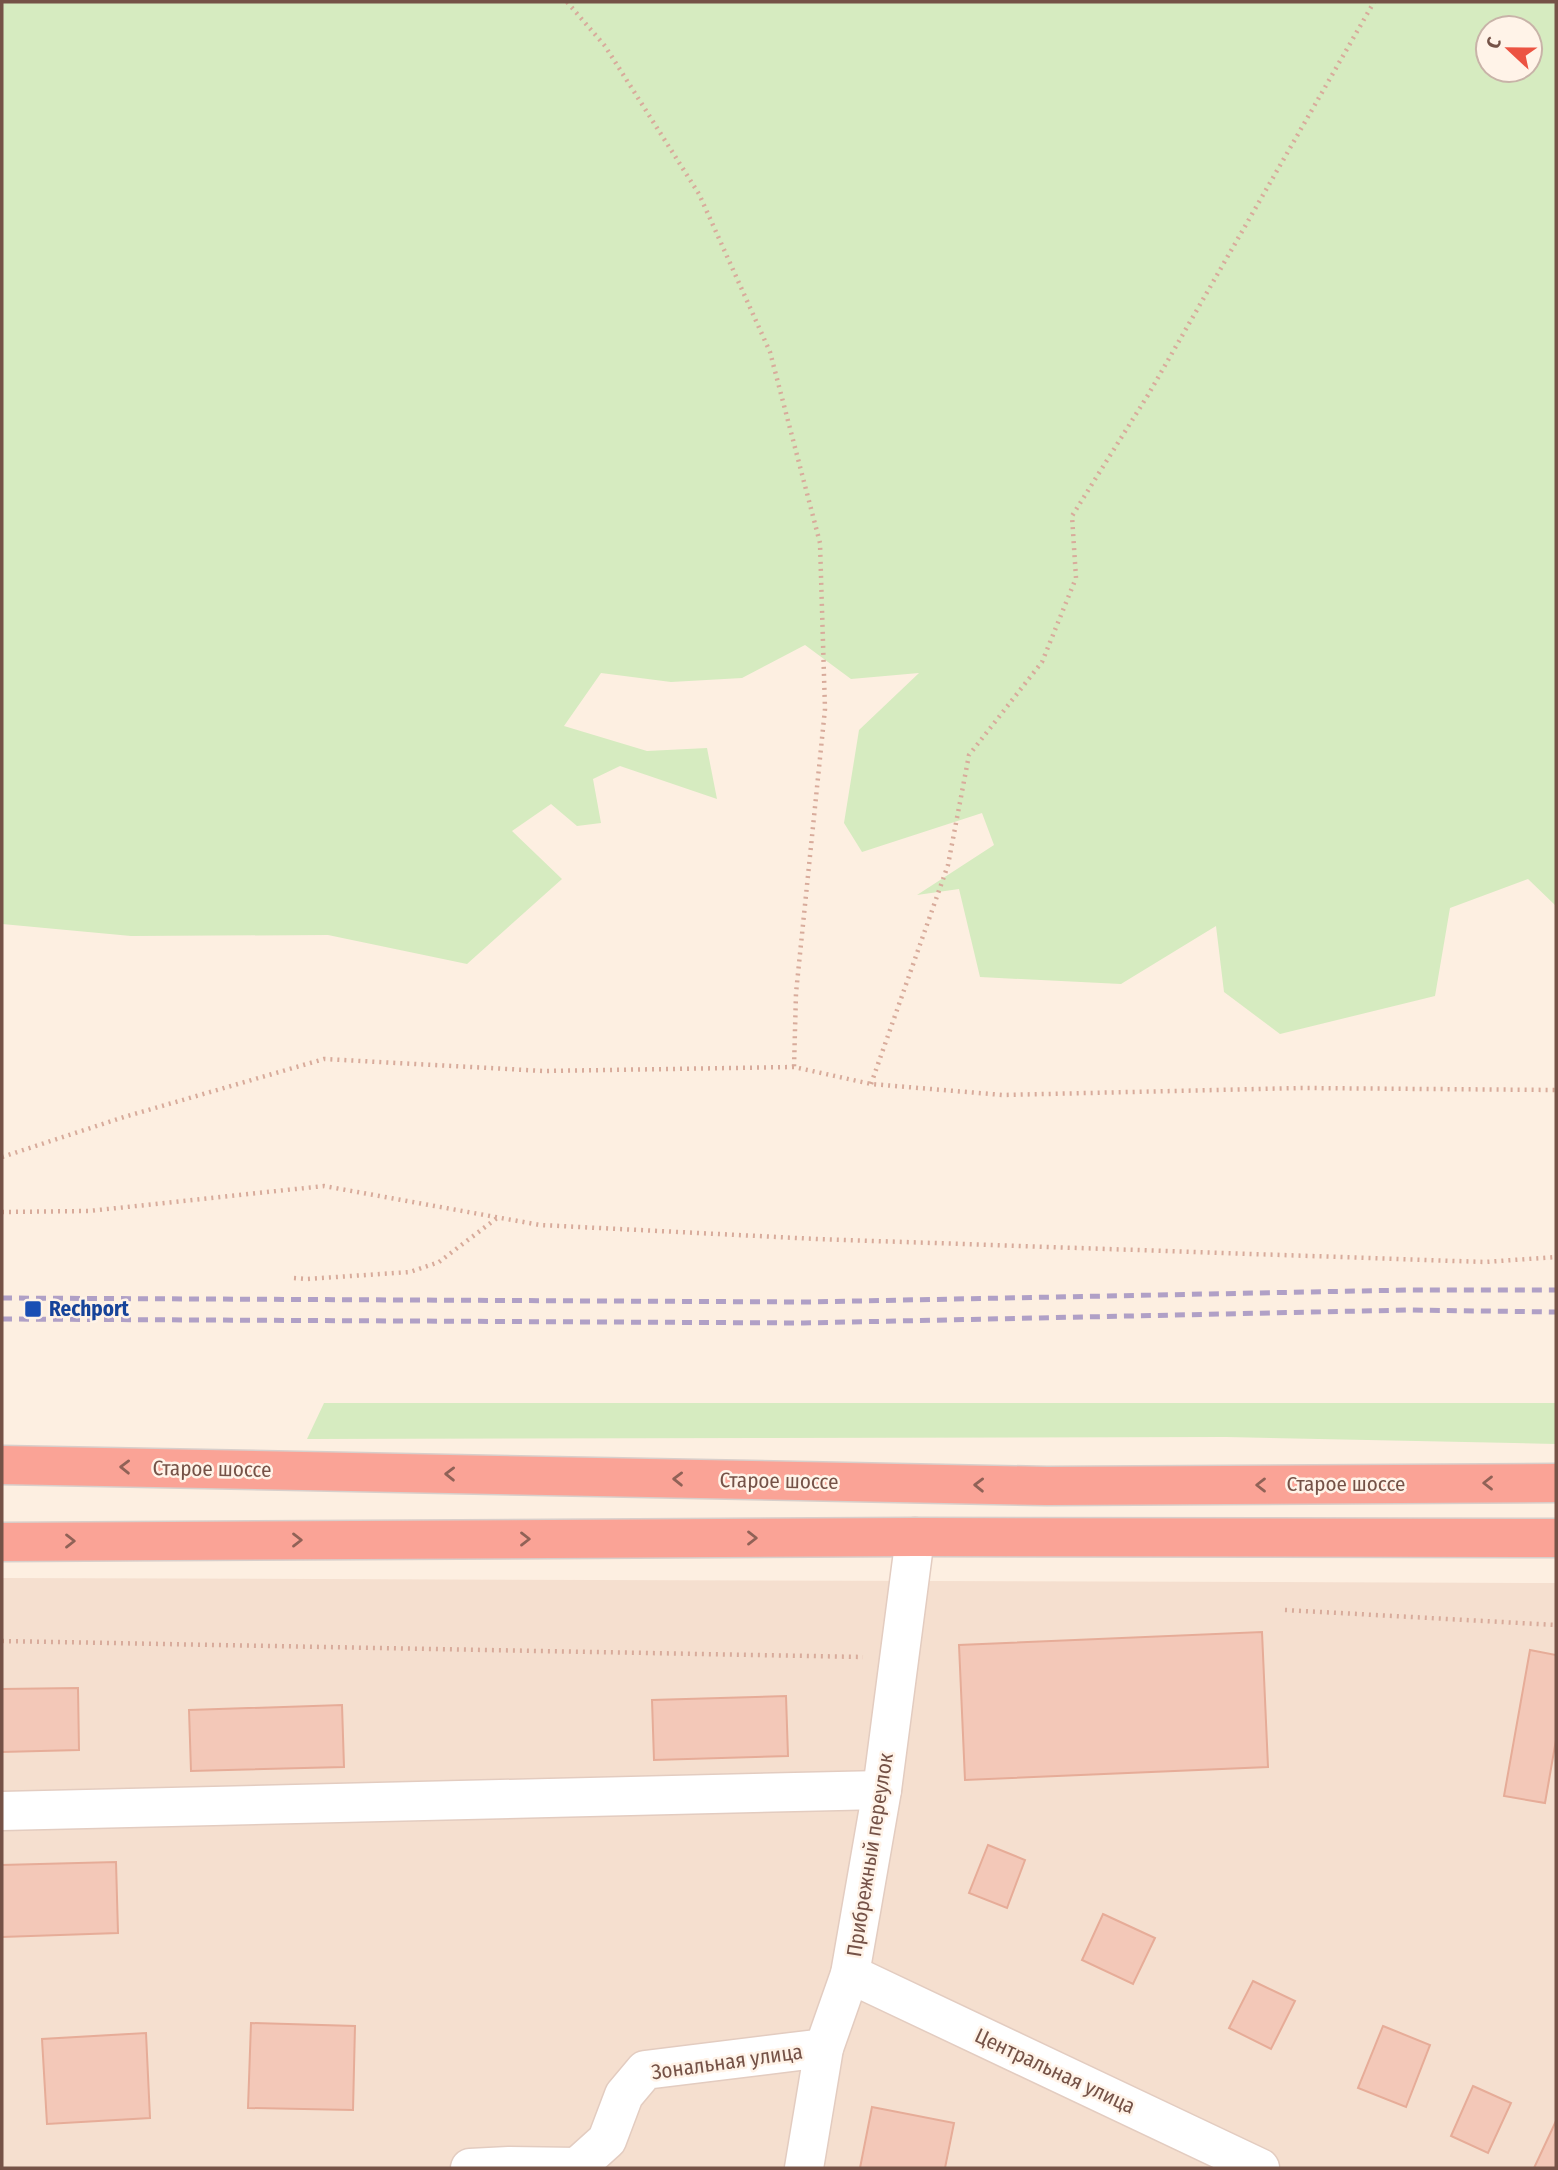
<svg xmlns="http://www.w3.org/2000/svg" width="1558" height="2170" viewBox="0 0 1558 2170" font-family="'Fira Sans Condensed',sans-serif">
  <rect width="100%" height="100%" fill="#fdefe1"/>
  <path fill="#f5dfcf" d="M2,1578L1556,1583V2168H2Z"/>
  <g fill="#d6ebc0" fill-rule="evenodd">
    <path d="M2,2H1556V906L1528,879L1450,908L1435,996L1280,1034L1224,992L1216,926L1121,984L980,977L959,889L917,895L994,845L982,813L862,852L844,823L859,730L919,673L851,679L805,645L742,678L671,682L601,673L564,726L647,751L707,748L717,799L620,766L593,779L601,823L577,826L551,804L512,831L562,879L467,964L328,935L131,936L2,924ZM1488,28H1530V70H1488Z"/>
    <path d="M324,1403H1556V1444L1226,1437L307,1439Z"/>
  </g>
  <g fill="#f3c8b8" stroke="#e6ac98" stroke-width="2">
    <path d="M1262,1632L1268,1767L965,1780L959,1645Z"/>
    <path d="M1530,1650L1556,1655V1740L1545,1803L1504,1796Z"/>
    <path d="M78,1688L79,1750L2,1752V1689Z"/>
    <path d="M786,1696L788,1756L654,1760L652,1700Z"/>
    <path d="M342,1705L344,1767L191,1771L189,1710Z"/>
    <path d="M988,1845L1025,1860L1007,1908L969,1893Z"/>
    <path d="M116,1862L118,1933L2,1937V1865Z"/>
    <path d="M1103,1914L1155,1938L1133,1984L1082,1960Z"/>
    <path d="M1253,1981L1295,2001L1271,2049L1229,2028Z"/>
    <path d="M251,2023L355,2026L353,2110L248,2108Z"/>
    <path d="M1383,2026L1430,2045L1406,2107L1358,2088Z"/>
    <path d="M146,2033L150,2118L47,2124L42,2039Z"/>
    <path d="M1473,2086L1511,2103L1488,2153L1451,2136Z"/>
    <path d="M872,2107L954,2123L945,2168H860Z"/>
    <path d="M1556,2121V2168H1534Z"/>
  </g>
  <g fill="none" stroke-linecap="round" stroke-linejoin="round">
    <g stroke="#e3ccc0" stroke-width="41">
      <g id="minor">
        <path d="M2,1811L882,1790"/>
        <path d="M850,1974L1260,2168"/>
        <path d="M470,2168L509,2166L577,2167L607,2140L624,2095L645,2070L824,2048"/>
        <path d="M804,2168L824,2048L850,1974L882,1790L915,1537"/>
      </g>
    </g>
    <g stroke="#d8cfcb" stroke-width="41">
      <g id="highway">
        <path d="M2,1465L1047,1486L1556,1483"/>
        <path d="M2,1542L915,1537L1556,1538"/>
      </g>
    </g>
    <g stroke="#d8ab9b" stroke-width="4.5" stroke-dasharray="2 5" stroke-linecap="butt">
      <path d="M567,2L605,46L699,194L770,352L820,543L825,709L796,993L794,1067"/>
      <path d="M871,1084L948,865L969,755L1042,662L1076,578L1072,516L1148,395L1374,2"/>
      <path d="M2,1157L124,1117L324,1059L544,1071L794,1067L871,1084L1003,1095L1301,1088L1556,1090"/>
      <path d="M2,1212L89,1211L324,1186L540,1225L817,1239L1485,1262L1556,1257"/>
      <path d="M294,1278L307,1279L410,1272L439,1262L497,1218"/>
      <path d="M1285,1610L1556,1625"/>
      <path d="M2,1641L863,1657"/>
    </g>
    <use href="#minor" stroke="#fff" stroke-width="38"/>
    <use href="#highway" stroke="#faa396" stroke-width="38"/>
    <g stroke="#b0a0c6" stroke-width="5" stroke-dasharray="10 7" stroke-linecap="butt">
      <path d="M2,1298L806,1302L1408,1290H1556"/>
      <path d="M2,1319L804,1323L1408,1310L1556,1312"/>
    </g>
  </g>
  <defs><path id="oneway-chevron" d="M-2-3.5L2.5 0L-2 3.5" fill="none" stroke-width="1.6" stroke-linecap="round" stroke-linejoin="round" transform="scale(1.75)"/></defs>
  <g stroke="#906257">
    <use href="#oneway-chevron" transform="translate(125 1467) rotate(-179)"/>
    <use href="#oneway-chevron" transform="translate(450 1474) rotate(-179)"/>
    <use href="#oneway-chevron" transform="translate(678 1479) rotate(-179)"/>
    <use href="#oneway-chevron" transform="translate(1488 1483) rotate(180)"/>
    <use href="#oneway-chevron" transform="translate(979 1485) rotate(-179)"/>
    <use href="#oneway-chevron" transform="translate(1261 1485) rotate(180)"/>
    <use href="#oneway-chevron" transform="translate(752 1538)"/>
    <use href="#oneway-chevron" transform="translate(525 1539)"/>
    <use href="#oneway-chevron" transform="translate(297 1540)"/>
    <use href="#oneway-chevron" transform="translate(70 1541)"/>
  </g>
  <rect fill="#1a4fb4" stroke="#fff3e8" stroke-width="2.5" x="24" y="1300" width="18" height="18" rx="3.5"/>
  <g text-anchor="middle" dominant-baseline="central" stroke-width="5" stroke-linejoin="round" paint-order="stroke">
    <g font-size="21" font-weight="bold" fill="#164399" stroke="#fff3e8" text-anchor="start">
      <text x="49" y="1309">Rechport</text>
    </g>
    <g font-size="21" fill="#755247" stroke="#fff3e8">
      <text transform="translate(212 1469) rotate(1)">Старое шоссе</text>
      <text transform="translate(779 1481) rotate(1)">Старое шоссе</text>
      <text x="1346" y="1484">Старое шоссе</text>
      <text transform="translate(870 1855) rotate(-81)">Прибрежный переулок</text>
      <text transform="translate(727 2062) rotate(-8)">Зональная улица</text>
      <text transform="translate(1055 2071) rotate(25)">Центральная улица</text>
    </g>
  </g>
  <rect width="1558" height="2170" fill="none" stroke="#755247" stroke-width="7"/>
  <g transform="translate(1509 49) rotate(292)"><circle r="33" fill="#fff3e8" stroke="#c8b3a8" stroke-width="2"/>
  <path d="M0-5L12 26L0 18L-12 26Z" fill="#ec5342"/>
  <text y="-10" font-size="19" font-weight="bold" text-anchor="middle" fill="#755247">С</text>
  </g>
</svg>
